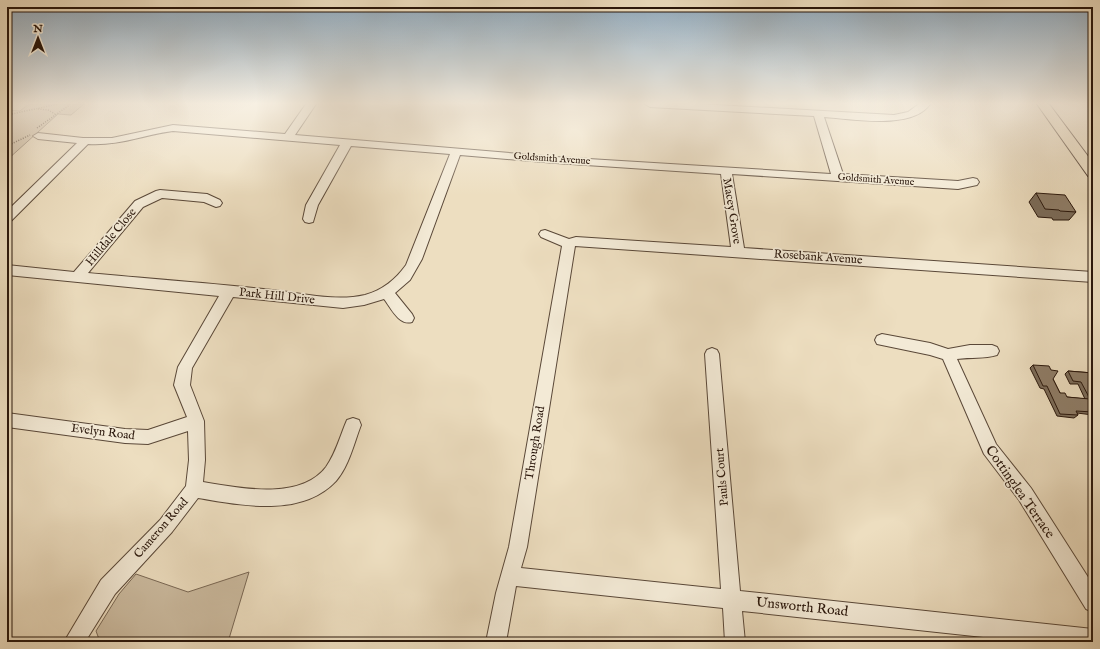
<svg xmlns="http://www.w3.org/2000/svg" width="1100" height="649" viewBox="0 0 1100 649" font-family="'IM FELL English',serif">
  <rect width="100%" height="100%" fill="#eddec0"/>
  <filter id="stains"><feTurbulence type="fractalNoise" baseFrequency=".005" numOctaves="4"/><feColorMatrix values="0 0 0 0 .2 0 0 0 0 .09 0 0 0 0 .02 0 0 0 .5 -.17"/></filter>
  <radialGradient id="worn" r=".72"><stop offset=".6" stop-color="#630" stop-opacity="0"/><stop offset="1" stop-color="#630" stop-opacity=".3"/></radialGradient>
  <g fill="#ccbca1" stroke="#7a6956">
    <path d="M29,104H84L71,115L58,114L7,160V110L20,111Z"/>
    <path d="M249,572L228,642H120L99,639L96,631L119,594L136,574L188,592Z"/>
  </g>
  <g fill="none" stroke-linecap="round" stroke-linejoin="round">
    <g stroke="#5a4838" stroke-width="2">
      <g id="minor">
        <path d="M306,104H316L295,135L556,157L831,174L814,116L650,107L645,104H700L894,115L908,112L919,104H930C913,130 852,119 824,117L843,174L958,181L973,178L977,179L979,182L977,185L958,189L732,174L744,248L1093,272V282L575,246L527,547L521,568L721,589L705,354L707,350L712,348L717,350L719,354L740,591L1093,629V642H1030L742,611L745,642H725L723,608L516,586L506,642H486L496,593L509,547L562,246L541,237L539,234L541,231L545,230L569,239L576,237L731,247L721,174L556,163L460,155L422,259L410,280L395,293L412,314L414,318L412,322C399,326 391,308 384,299L364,305L343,308L233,297L192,368L190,385L204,421L205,460L203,482C239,488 300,501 326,467C336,453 340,436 347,420L353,418L359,420L361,425C354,443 349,466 336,481C301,518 241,505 198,498L172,532L115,594L85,642H64L101,580L160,520L186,486L189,460L188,431L148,444L125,443L7,427V413L125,429L148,430L187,417L174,385L178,367L219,296L7,275V265L74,272L135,201L156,191L160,190L207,194L220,200L222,203L220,206L216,207L204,202L162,198L143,207L88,273C149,279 211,283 272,290C302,293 335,302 365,295C383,290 396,279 406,265L450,154L351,146L318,205L313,222L309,223L305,222L303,219L306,205L340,145L173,131C143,135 119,146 88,144L11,221L7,222V211L77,143L38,139L33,136L38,133L83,138H112L173,125L285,134Z"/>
        <path d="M882,334L930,343L948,349L970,345H992L997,347L999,351L997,355C985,359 970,357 957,359L996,444L1031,488L1093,585V612L1086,609L1019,500L984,454L943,359L930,355L877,344L875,340L877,336Z"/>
      </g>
    </g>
    <g stroke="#29160b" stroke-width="2">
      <path id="major" d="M1037,104H1049L1093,163V178L1088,176Z"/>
    </g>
    <g stroke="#29160b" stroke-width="1.5" stroke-dasharray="1 1.5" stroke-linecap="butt">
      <path d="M38,109L48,110L55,114"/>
      <path d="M7,115L58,104"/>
      <path d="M37,128L71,104"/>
      <path d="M7,146L30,135"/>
    </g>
    <use href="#minor" fill="#f3ead6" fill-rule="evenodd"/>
    <use href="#major" fill="#eddec0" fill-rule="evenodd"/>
  </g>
  <g fill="#7b6c5a" stroke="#29160b">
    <path d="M1036,193L1076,212L1069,220H1053L1052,218L1038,217L1029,202Z"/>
    <path d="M1033,365L1053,379L1060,393L1067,397L1085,399L1078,384H1070L1065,374L1068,371L1093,373V415L1077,413L1078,415L1074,418L1057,416L1044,389L1040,388L1030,368Z"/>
  </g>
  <g fill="#8f7e69" stroke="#29160b">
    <path d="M1036,193L1065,195L1076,212L1060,211L1059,210L1045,209Z"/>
    <path d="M1033,365L1049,366L1051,370L1058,371L1053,379L1060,393H1065L1067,397L1090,399L1081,382L1073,381L1068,371L1093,373V412L1076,411L1078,415L1060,414L1047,386H1043Z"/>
  </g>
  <linearGradient id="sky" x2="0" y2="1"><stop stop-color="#8faabf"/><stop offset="0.53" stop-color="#f7f0e3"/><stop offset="1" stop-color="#f7f0e3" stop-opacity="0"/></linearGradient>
  <rect width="1100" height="195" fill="url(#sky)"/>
  <g text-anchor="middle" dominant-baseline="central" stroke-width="3.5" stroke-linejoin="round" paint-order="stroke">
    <g font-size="10" fill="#29160b" stroke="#f3ead6">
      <text transform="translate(552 159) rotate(4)">Goldsmith Avenue</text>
      <text transform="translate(876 180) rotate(4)">Goldsmith Avenue</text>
    </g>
    <g font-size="12" fill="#29160b" stroke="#f3ead6">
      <text transform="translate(732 211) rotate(81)">Macey Grove</text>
      <text transform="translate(111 237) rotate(-50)">Hilldale Close</text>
      <text transform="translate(818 257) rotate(4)">Rosebank Avenue</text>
      <text transform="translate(277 296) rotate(6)">Park Hill Drive</text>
      <text transform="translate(103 432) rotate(7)">Evelyn Road</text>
      <text transform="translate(535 443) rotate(-81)">Through Road</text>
      <text transform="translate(722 477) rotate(-95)">Pauls Court</text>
      <text transform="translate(161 528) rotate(-49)">Cameron Road</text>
    </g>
    <g font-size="14" fill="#29160b" stroke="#f3ead6">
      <text transform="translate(1020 492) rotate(55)">Cottinglea Terrace</text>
      <text transform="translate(802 607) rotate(6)">Unsworth Road</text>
    </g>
  </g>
  <rect width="1100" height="649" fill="none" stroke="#eddec0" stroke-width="24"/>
  <rect x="8" y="8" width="1084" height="633" fill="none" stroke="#29160b" stroke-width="2"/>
  <rect x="12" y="12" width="1076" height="625" fill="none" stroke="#29160b"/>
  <g transform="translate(38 38)" stroke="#f3ead6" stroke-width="3" paint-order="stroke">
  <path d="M0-3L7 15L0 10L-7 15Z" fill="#29160b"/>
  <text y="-6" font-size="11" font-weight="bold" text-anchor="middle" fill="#29160b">N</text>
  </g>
  <rect width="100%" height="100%" filter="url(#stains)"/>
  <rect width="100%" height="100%" fill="url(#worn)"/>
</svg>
